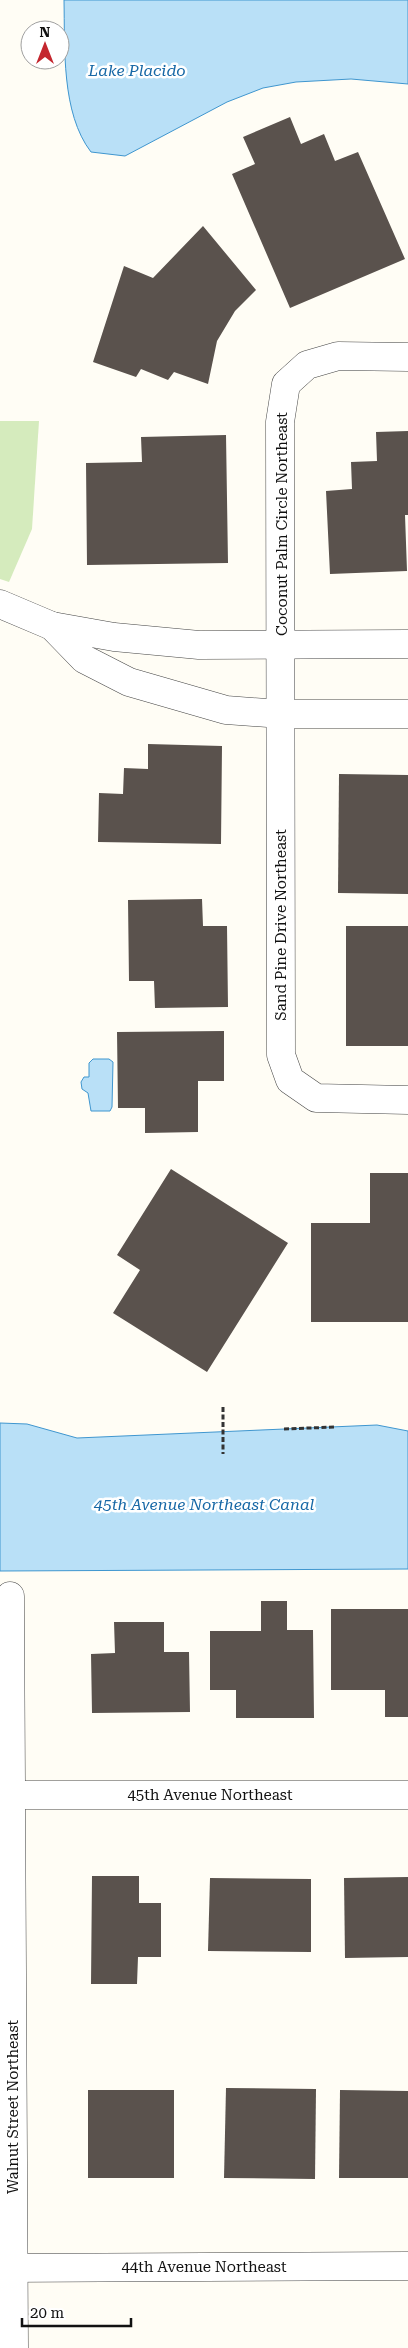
<svg xmlns="http://www.w3.org/2000/svg" width="408" height="2348" viewBox="0 0 408 2348" font-family="'Roboto Serif',serif">
  <rect width="100%" height="100%" fill="#fffdf5"/>
  <path fill="#d5ebbd" d="M0,421H39L32,529L9,582L0,579Z"/>
  <g fill="#b9e0f7" stroke="#3f96cf">
    <path d="M64,0H408V84L351,79L296,82L263,88L227,102L125,156L91,152C61,113 65,47 64,0Z"/>
    <path d="M93,1059H109L113,1062L112,1107L110,1111H91L88,1093L82,1089L81,1082L84,1077H89V1063Z"/>
    <path d="M0,1423L27,1424L77,1438L377,1425L408,1431V1569L0,1571Z"/>
  </g>
  <g fill="#5a524d">
    <path d="M290,117L301,144L324,134L335,161L358,152L405,259L290,308L232,174L255,164L243,137Z"/>
    <path d="M203,226L256,290L235,311L217,341L208,384L174,372L168,380L141,369L136,377L93,362L124,266L153,278Z"/>
    <path d="M408,431V515H405L407,571L330,574L326,491L352,489L351,462L377,461L376,432Z"/>
    <path d="M226,435L228,563L87,565L86,463L142,462L141,437Z"/>
    <path d="M148,744L222,746L221,844L98,842L99,793L123,794L124,768L148,769Z"/>
    <path d="M339,774L408,775V894L338,893Z"/>
    <path d="M202,899L203,926H227L228,1007L155,1008L154,981H129L128,900Z"/>
    <rect x="346" y="926" width="62" height="120"/>
    <path d="M224,1031V1081H198V1132L145,1133V1108H118L117,1032Z"/>
    <path d="M171,1169L288,1243L207,1372L113,1313L140,1270L117,1255Z"/>
    <path d="M370,1173H408V1322H311V1223H370Z"/>
    <path d="M261,1601H287V1630H313L314,1718H236V1690H210V1631H261Z"/>
    <path d="M331,1609H408V1717H385V1690H331Z"/>
    <path d="M114,1622H164V1652H189L190,1712L92,1713L91,1654L115,1653Z"/>
    <path d="M92,1876H139V1903H161V1957H138L137,1984H91Z"/>
    <path d="M408,1877V1957L345,1958L344,1878Z"/>
    <path d="M210,1878L311,1879V1952L208,1951Z"/>
    <path d="M226,2088L316,2089L315,2179L224,2178Z"/>
    <rect x="88" y="2090" width="86" height="88"/>
    <path d="M340,2090L408,2091V2178H339Z"/>
  </g>
  <g fill="none" stroke-linecap="round" stroke-linejoin="round">
    <g stroke="#444" stroke-width="29">
      <g id="minor">
        <path d="M408,357L338,356L307,365L286,384L280,422L281,1055L290,1080L316,1098L408,1100"/>
        <path d="M0,604L52,626L114,637L199,645L408,644"/>
        <path d="M52,626L84,659L129,682L226,710L281,714H408"/>
        <path d="M10,1596L14,2348"/>
        <path d="M12,1795H408"/>
        <path d="M0,2268L408,2266"/>
      </g>
    </g>
    <g stroke="#333" stroke-width="3" stroke-dasharray="5 2.5" stroke-linecap="butt">
      <path d="M223,1407V1454"/>
      <path d="M284,1429L335,1427"/>
    </g>
    <use href="#minor" stroke="#fff" stroke-width="28"/>
  </g>
  <g text-anchor="middle" dominant-baseline="central" stroke-width="5" stroke-linejoin="round" paint-order="stroke">
    <g font-size="15" fill="#111" stroke="#fff">
      <text transform="translate(282 524) rotate(-90)">Coconut Palm Circle Northeast</text>
      <text transform="translate(281 925) rotate(-90)">Sand Pine Drive Northeast</text>
      <text x="210" y="1795">45th Avenue Northeast</text>
      <text transform="translate(13 2107) rotate(-90)">Walnut Street Northeast</text>
      <text x="204" y="2267">44th Avenue Northeast</text>
    </g>
    <g font-size="16" font-style="italic" fill="#1768a6" stroke="#fff">
      <text x="137" y="70">Lake Placido</text>
      <text x="204" y="1504">45th Avenue Northeast Canal</text>
    </g>
  </g>
  <g transform="translate(45 45)"><circle r="24" fill="#ffffff" stroke="#a0a0a0"/>
  <path d="M0-4L9 19L0 12L-9 19Z" fill="#c4262e"/>
  <text y="-8" font-size="14" font-weight="bold" text-anchor="middle" fill="#111111">N</text>
  </g>
  <path d="M22 2318v8h109v-8" fill="none" stroke="#111111" stroke-width="2.5"/>
  <text x="30" y="2318" font-size="15" fill="#111111" stroke="#ffffff" stroke-width="4" paint-order="stroke">20 m</text>
</svg>
